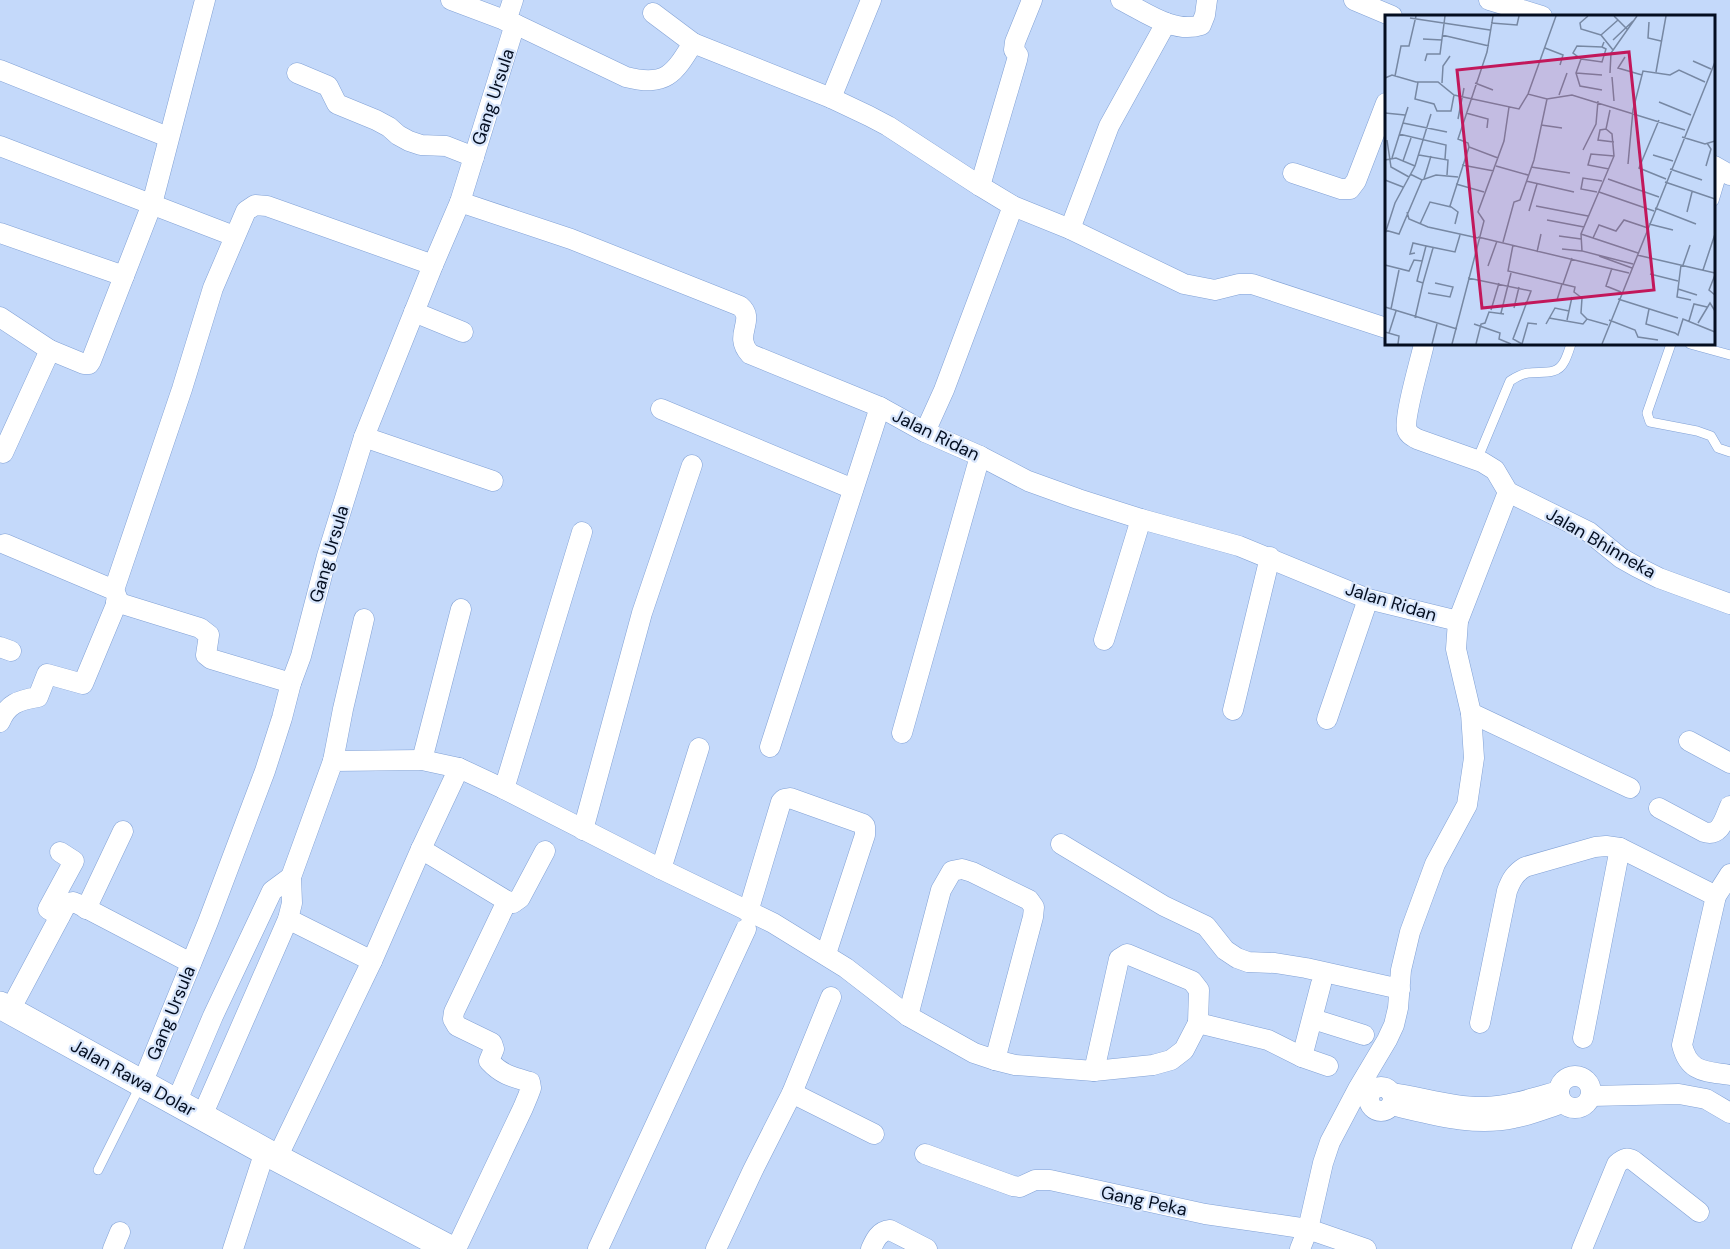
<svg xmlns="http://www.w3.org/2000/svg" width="1730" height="1249" viewBox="0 0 1730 1249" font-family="'DM Sans',sans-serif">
  <rect width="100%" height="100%" fill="#c4d9fa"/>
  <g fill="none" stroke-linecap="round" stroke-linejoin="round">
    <g stroke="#81a1d5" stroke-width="10">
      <g id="lane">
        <path d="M1714,201L1723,171"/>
        <path d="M1671,344L1647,413L1650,422L1697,431L1711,436L1718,448L1730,452"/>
        <path d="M1690,344L1730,355"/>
        <path d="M1477,460L1510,381C1516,377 1521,374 1528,373C1541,371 1557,376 1564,362C1567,357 1569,350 1571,344"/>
        <path d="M98,1170L140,1086"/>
      </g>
    </g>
    <g stroke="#81a1d5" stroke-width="21">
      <g id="street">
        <path d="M451,0L515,24L626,77C666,87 674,74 693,43L831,98L869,116L888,126L980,186L1013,206L1070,229L1184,284L1215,290L1239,284H1252L1386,328"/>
        <path d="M1121,0C1145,12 1174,34 1201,25L1205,15L1207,0"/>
        <path d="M1354,0L1392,16"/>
        <path d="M1489,0L1542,16"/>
        <path d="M653,13L693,43"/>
        <path d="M506,21L513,0"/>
        <path d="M0,70L168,137"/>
        <path d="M297,73L328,86L337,104L376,120L389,127L398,135L409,141L421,145L446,146L474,157"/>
        <path d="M831,98L871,0"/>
        <path d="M0,146L234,236"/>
        <path d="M1714,166L1730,175"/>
        <path d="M1293,173L1341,189H1350L1356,181L1386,103"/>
        <path d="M980,186L1017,60L1018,55L1014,50L1015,42L1032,0"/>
        <path d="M460,202L571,239L740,306C757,320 732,335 750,354L880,407L925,432L980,456L1028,481L1078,499L1141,519L1239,546L1368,599L1458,621"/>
        <path d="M1070,229L1109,126L1166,23"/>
        <path d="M0,233L124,276"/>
        <path d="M414,312L463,332"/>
        <path d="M0,317L50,350L84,364H89L91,361L152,204L205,0"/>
        <path d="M661,409L853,489"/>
        <path d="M925,432L944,390L1013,206"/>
        <path d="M364,437L493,481"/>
        <path d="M3,453L50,350"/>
        <path d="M1508,492L1589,532L1621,558L1637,567L1659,578L1730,604"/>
        <path d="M114,590L182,389L213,288L246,211L255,205L267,206L433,265"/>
        <path d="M116,602L200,628L209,635L206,655L211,659L291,683"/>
        <path d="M1104,640L1141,519"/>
        <path d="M0,647L11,651"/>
        <path d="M1233,710L1270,557"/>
        <path d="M1471,713L1630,788"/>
        <path d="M1327,719L1368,599"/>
        <path d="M0,722C7,704 19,700 38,697L47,674L83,684L118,600L114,590L5,544"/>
        <path d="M902,733L980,456"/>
        <path d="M1689,741L1730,763"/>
        <path d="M770,747L880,407"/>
        <path d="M422,760L461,609"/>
        <path d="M333,761L343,709L364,619"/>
        <path d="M504,789L582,532"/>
        <path d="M1659,808L1704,832C1721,837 1724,819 1730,806"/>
        <path d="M583,830L642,613L692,465"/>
        <path d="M1061,844L1164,906L1206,926L1225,950L1237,958L1248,962L1275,963L1306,968L1400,989"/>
        <path d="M421,849L507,901L454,1012L453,1019L457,1026L492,1043L494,1049L489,1061C502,1075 512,1077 530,1082L531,1088L528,1096L523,1108L456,1249"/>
        <path d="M60,852L74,861L48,909L60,916"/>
        <path d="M661,869L699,748"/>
        <path d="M1730,874L1716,896L1682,1045C1689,1073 1705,1071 1730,1075"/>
        <path d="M507,901L513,903L520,898L545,851"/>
        <path d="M86,909L123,831"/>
        <path d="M748,912L781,802L784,799L790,798L863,824L865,826V835L826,954"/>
        <path d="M288,919L372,961"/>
        <path d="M10,1010L67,903L73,902L78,904L191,963"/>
        <path d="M908,1016L941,890L952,871L962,869L972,872L1029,900L1034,907L1033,917L995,1060"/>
        <path d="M1313,1019L1364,1035"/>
        <path d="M1480,1023L1507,891C1511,880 1515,873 1525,867L1595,847L1606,846L1620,848L1716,896"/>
        <path d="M1583,1038L1620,848"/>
        <path d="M1302,1057L1321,984"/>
        <path d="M1094,1071L1119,959L1127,954L1192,981L1199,990L1198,1023"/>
        <circle cx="1575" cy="1092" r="16"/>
        <path d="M142,1084L208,922L265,771L282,718L291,683L301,656L327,556L364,437L433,265L460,202L515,24"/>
        <circle cx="1381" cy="1099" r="12"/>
        <path d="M792,1093L874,1134"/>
        <path d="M1391,1093C1421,1097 1455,1108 1485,1107C1510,1106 1534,1098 1559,1091"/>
        <path d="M1591,1096L1679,1094L1706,1099L1730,1113"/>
        <path d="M176,1103L213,1016L272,891L291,877"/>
        <path d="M1391,1105C1431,1114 1473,1127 1514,1118C1531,1115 1547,1108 1563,1103"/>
        <path d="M202,1116L288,919L292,903L291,877L333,761L422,760L459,768L504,789L661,869L773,923L846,968L908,1016L974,1053L995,1060L1015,1065L1094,1071L1153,1065L1171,1060L1184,1050L1198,1023L1268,1040L1302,1057L1328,1066"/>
        <path d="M925,1154L1013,1186L1020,1187L1035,1180H1050L1205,1214L1308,1229L1366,1249"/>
        <path d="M277,1158L372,961L421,849L459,768"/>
        <path d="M113,1249L120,1232"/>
        <path d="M233,1249L265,1151"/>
        <path d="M598,1249L746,929"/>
        <path d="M716,1249L753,1170L792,1093L831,997"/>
        <path d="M871,1249C875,1240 879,1231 890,1230L927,1249"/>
        <path d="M1300,1249L1308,1229L1323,1163L1330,1142L1359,1087L1387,1040L1394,1025L1398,1008L1401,970L1410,932L1435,864L1467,805L1474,758L1471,713L1456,649L1458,621L1508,492L1495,470L1482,462L1417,439C1412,436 1409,435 1407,430C1403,419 1421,358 1424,344"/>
        <path d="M1582,1249L1617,1164C1624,1158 1627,1157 1634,1161L1699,1212"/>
      </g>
    </g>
    <g stroke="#81a1d5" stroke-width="28">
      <path id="secondary" d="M0,1005L277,1158L450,1249"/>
    </g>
    <use href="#lane" stroke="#fff" stroke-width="9"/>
    <use href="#street" stroke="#fff" stroke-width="20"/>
    <use href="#secondary" stroke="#fff" stroke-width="27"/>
  </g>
  <g text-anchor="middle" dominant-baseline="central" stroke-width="4.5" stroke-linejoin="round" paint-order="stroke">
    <g font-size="18" fill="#040e20" stroke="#d8e6fc">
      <text transform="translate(493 97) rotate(-72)">Gang Ursula</text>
      <text transform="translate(936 435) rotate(26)">Jalan Ridan</text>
      <text transform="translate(1601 543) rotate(30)">Jalan Bhinneka</text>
      <text transform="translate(329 554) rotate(-74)">Gang Ursula</text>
      <text transform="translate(1391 602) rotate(17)">Jalan Ridan</text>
      <text transform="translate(171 1013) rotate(-68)">Gang Ursula</text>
      <text transform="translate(133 1078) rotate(29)">Jalan Rawa Dolar</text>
      <text transform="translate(1144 1201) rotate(12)">Gang Peka</text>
    </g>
  </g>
  <g transform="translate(1385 15)">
    <rect width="330" height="330" fill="#c4d9fa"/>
    <path fill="none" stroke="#7788a3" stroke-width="1.5" d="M108,1L102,37L73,124L83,128L84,132L113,143M203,1L195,8L196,14L216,20M229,1L242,14M25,3L105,15M264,7L263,23L276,26M106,8L132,10L134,1M57,20L104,31M38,24L57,25M228,25L248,6M217,32L221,34L217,47L196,44L188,38L192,31L217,32L219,27M160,33L178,40L175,50M228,35L216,20L233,5M240,42L233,53L257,60M196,44L191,58L195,71L217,75M40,46L42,39H55L60,1M308,46L326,54M271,57L281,1M191,58L217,60M225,58L226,38L252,1M10,61L16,31H24L31,1M227,62L229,86M0,63L7,60L31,67H53L69,80L134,94L143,79L162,84L187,80L300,115M33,67L30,84L49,89L52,96H66L69,80M57,68L58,51L65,41M90,68L108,75M143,79L171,1M174,80L182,58M274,87L306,100M225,95L221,114L227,119L229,141L196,219L197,236L248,249M0,98L20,100M81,98L103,104L102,113M73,104L79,73M274,105L254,153L281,164M18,108L62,117M156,110L177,113M221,114L215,115L213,125L229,127M14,119L61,130L60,144M297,122L320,129L330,126M2,125L6,152L24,162M198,135L211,109L213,86M34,140L63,145L62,160M268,140L288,146M7,143L23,92M0,145L11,143L30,151M18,146L26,123M243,149L248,95L258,56L285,60L294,55L320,67M77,150L109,156M111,151L143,160M321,151L326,134L322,128M146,152L185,158M224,154L203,150L206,139L229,141M285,154L317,165M25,159L37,165L51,160L73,162M39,164L46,141M223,164L274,182M0,165L18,172M141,166L189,177M280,167L330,184M71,169L99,177M212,177L196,174L198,163L217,166M214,177L269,196M151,191L203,201M270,193L311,209M144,196L152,169M22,197L24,204L43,212L93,223M302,197L307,177M162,205L199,212M35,209L45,187L66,192M70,209L73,197L65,191L84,132M264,209L288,215M0,215L14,219L37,165M0,219L10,188L30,151L46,99M196,219L253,238M174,221L196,224M93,222L244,258M208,223L214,210L231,216L239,205L263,213M118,227L129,187L135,185L149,145L162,84M128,230L123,256L177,269M177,234L197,236M152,237L156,219M30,238L25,239L28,228L41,231M252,240L330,258M214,241L247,253M0,250L24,256L29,245L37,246M296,250L292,282L306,285M298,250L305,230M103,251L112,226M227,253L221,271L236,277M318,255L330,219M265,259L293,266M330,260L324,275L330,280M83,263L146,276L128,324L137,329M38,268L48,233M178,269L187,243M293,274L312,280M43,278L65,282L68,272L50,268M233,284L293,303M172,285L177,269L190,272L189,277L197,283L196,298L202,304M0,292L72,314M129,293L134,272M6,294L14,255M264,294L261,309L290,318L293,320L298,304L330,317M106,295L114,268M116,298L126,258M30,303L38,268L32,266L41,231L70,237L75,220M164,303L198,309L202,304L223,310M182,305L187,282M224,305L250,315L253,322L273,325M304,306L309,289L322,292M313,308L325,288L330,296M89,309L115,318L114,324L126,329M161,309L170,293L184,296M0,317L14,321L13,329M4,318L11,296M47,329L52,309M67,329L99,206L93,197L119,126L124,92M91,329L96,309L100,308L104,297L119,299M137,329L143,308L152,309M217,329L330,47"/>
    <path fill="#c2185b" fill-opacity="0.15" stroke="#c2185b" stroke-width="3" d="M244,37L269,275L97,293L72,55Z"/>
    <rect width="330" height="330" fill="none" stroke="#040e20" stroke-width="3"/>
  </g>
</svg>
